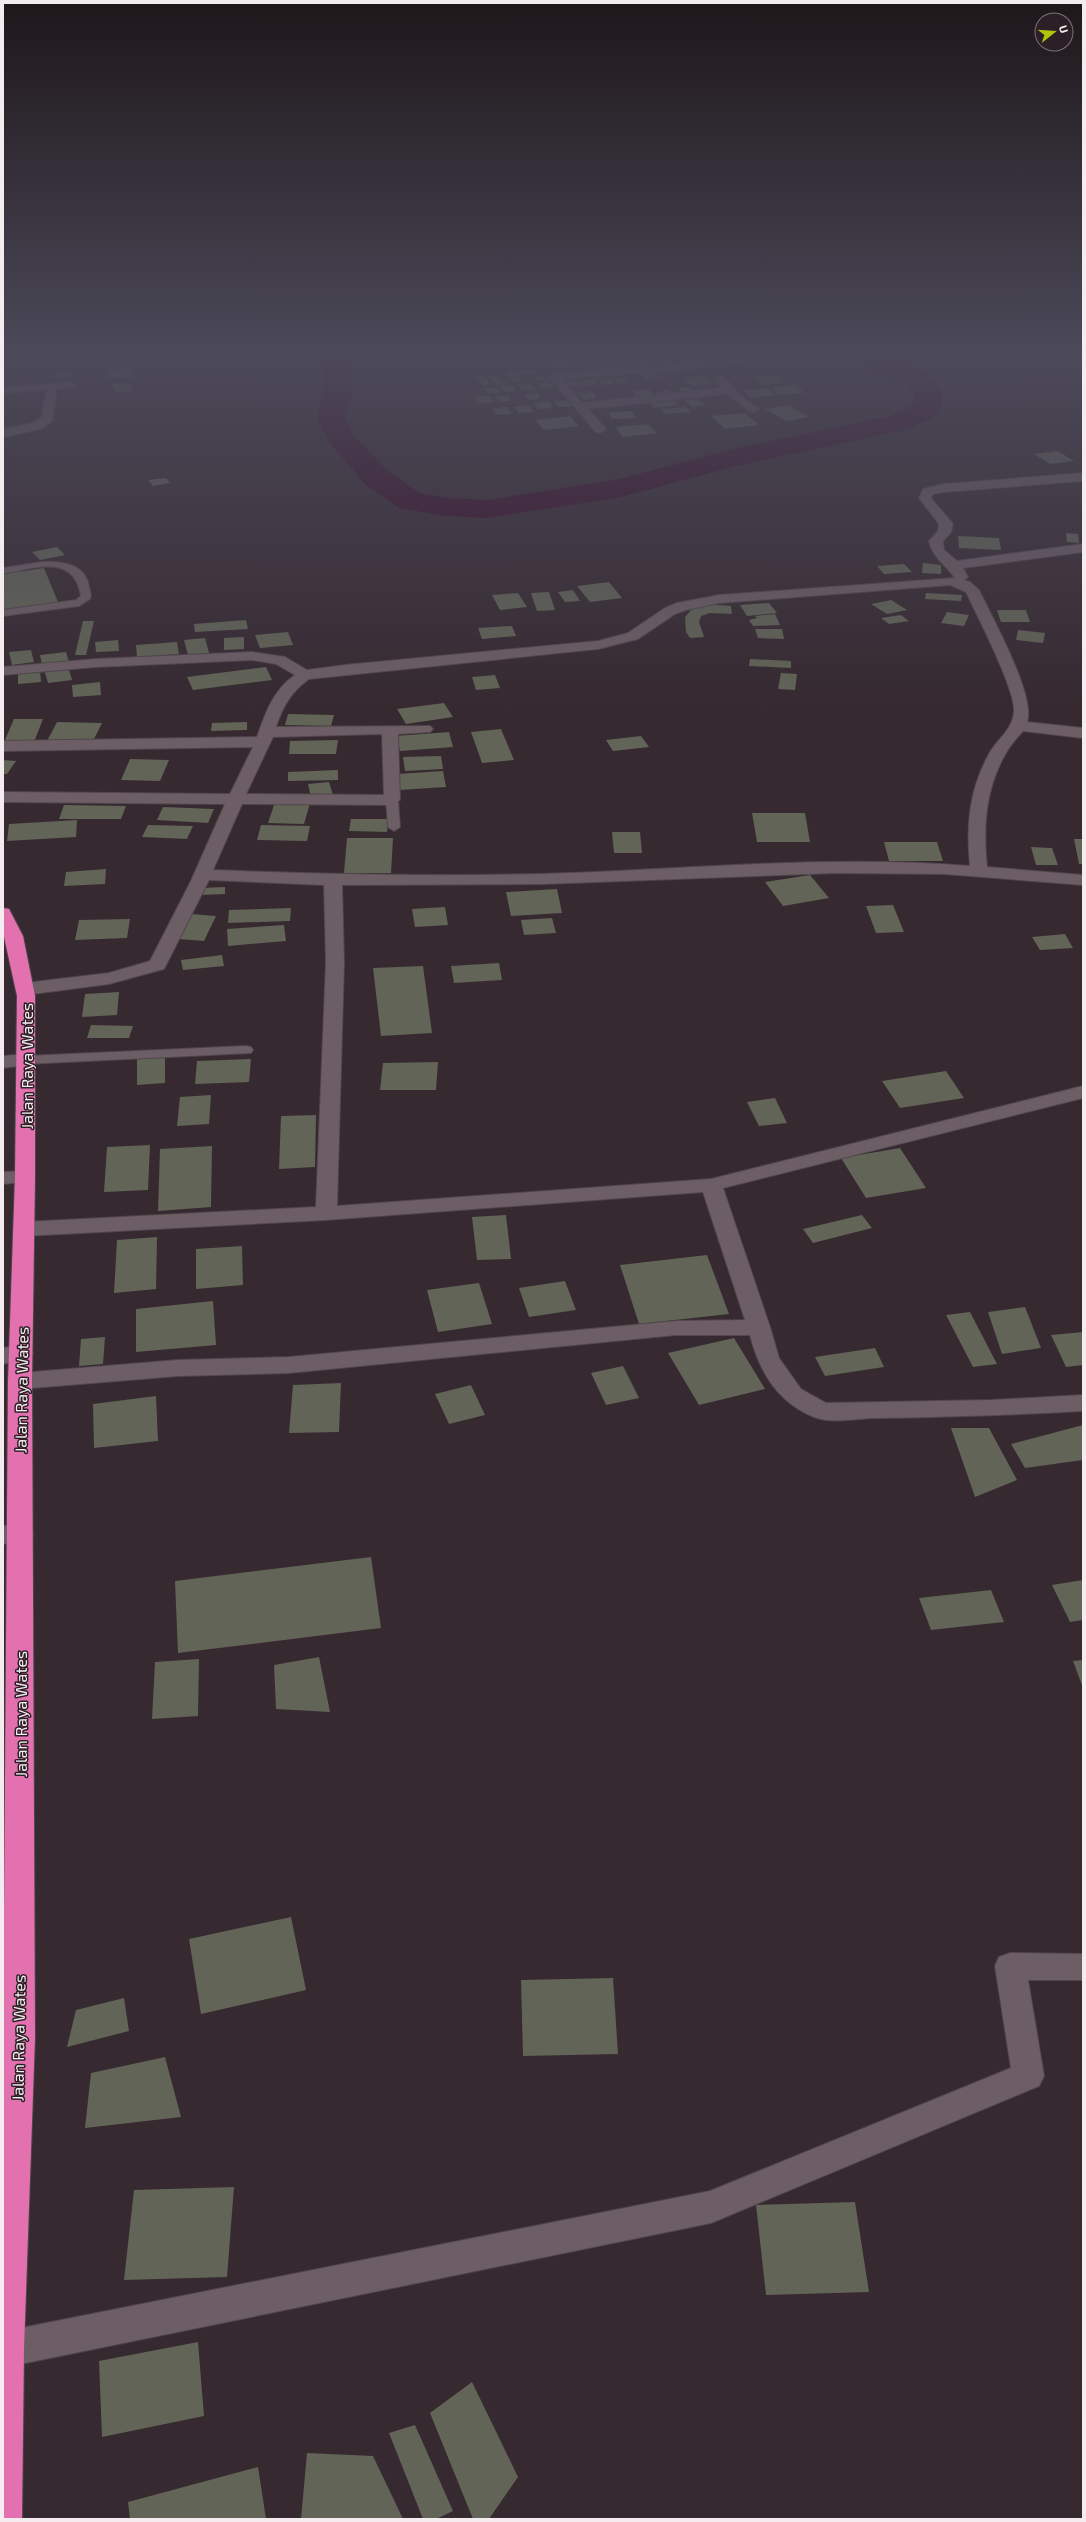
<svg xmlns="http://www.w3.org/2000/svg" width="1086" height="2522" viewBox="0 0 1086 2522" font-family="'Exo 2',sans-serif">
  <rect width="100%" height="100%" fill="#362930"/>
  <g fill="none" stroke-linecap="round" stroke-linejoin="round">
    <path fill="#370925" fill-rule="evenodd" d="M323,356H350L352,395L344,414L352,433L388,471L419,493L446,498L488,500L619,479L732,449L890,416L913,405L915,395L906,383L873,372L869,366L879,356H917L914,362L905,364L926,371L943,395L940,410L936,416L909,429L736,466L621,497L488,518L446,516L399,508L366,485L329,442L316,414L324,395Z"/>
  </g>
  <g fill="#616456">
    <path d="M536,356H555L557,360L538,361Z"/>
    <path d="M612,356H633L636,360L615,361Z"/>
    <path d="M674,356H696L701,360L680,362Z"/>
    <path d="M530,357L533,361L516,362L513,359Z"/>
    <path d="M666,357L672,363L659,364L654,358Z"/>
    <path d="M648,360L653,366H640L635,361Z"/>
    <path d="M572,361L577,368L553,370L548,362Z"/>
    <path d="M608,361L612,367L600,368L595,362Z"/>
    <path d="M632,361L635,366L621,367L617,362Z"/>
    <path d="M132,368L135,377L110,379L108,370Z"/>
    <rect x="520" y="369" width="16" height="6"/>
    <path d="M72,370L73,376L55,378L54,372Z"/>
    <path d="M514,372L524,381L514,382L505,373Z"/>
    <path d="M654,373L659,379L646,380L641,374Z"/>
    <path d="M497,375L506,384L496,385L487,376Z"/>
    <path d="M533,375H543L548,381H537Z"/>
    <path d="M779,375L787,383L762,385L754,377Z"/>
    <path d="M483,376L492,385L483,386L474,377Z"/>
    <path d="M705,376L714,384L692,386L683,378Z"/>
    <path d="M625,377L630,383L617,384L613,378Z"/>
    <path d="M610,378L614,384L602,385L597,379Z"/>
    <path d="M594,379L598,385L586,386L581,380Z"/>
    <path d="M578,380L583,386L570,387L565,381Z"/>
    <path d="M549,382L554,388L541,389L537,383Z"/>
    <path d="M129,383L133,391L115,392L111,384Z"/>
    <path d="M531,384L535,390L522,391L518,385Z"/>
    <path d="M513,385L517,391L504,392L500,386Z"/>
    <path d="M796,385L805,393L779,395L771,387Z"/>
    <path d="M497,387L501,393L488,394L484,388Z"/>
    <path d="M688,387L695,392L684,393L677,388Z"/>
    <path d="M768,388L777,395L751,398L743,390Z"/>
    <path d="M649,389L654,396L637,398L632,390Z"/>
    <path d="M668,390L674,396L661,397L655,392Z"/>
    <path d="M592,392L597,398L584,400L579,393Z"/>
    <path d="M537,393L541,399L528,400L524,394Z"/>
    <path d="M489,395L494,402L478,403L474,397Z"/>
    <path d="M508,395L512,401L499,402L495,396Z"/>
    <path d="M698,399L705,405L692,407L685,400Z"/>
    <path d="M568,400L574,406L558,407L553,401Z"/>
    <path d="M674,400L680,405L654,408L649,402Z"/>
    <path d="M549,401L554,408L539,409L534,403Z"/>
    <path d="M529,405L534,412L519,413L514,407Z"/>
    <path d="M788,405L809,417L786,421L765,409Z"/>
    <path d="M507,407L512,414L497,415L492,409Z"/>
    <path d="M686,407L691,412L665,414L660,409Z"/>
    <path d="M632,411L636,418L612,419L608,412Z"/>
    <path d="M745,413L759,425L725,429L711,416Z"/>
    <path d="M570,416L579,426L544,430L535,420Z"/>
    <path d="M648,424L657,433L623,437L615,427Z"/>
    <path d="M1058,451L1074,461L1050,464L1034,454Z"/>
    <path d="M166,478L170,483L153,486L148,480Z"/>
    <path d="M1066,533L1078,534L1079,543L1067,542Z"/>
    <path d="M958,536L999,538L1001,550L959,548Z"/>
    <path d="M57,547L65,555L40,560L32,552Z"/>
    <path d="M923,563L941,565V574L922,573Z"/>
    <path d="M904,564L912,572L884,574L877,566Z"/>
    <path d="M44,568L58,602L3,610V574Z"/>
    <path d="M609,582L622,598L590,602L577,586Z"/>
    <path d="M573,590L580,601L565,602L558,592Z"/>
    <path d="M549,592L555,610L537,611L531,593Z"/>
    <path d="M518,593L527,607L500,610L492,595Z"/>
    <path d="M926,593L962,595L961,601L925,599Z"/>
    <path d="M891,600L907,610L887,614L871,604Z"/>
    <path d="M769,603L777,613L747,616L740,605Z"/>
    <path d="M705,604L731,606L732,614L710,613L701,616L699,622L704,637L690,638L686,632L685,617L693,608Z"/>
    <path d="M997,610H1026L1030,622H1001Z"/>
    <path d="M947,612L969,615L964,626L941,623Z"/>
    <path d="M775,614L780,625L753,626L749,620L757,618L755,616Z"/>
    <path d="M901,615L909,621L889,624L881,618Z"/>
    <path d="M246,620L248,629L195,632L194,624Z"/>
    <path d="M83,621H94L86,655H75Z"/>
    <path d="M512,626L516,636L482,639L478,628Z"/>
    <path d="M755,629H782L784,639L758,638Z"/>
    <path d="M1018,630L1045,633L1043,643L1016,640Z"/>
    <path d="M288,632L293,645L260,648L255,635Z"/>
    <path d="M244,637V649L224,650V638Z"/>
    <path d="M205,638L209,653L188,655L184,640Z"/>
    <path d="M118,640L119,651L96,652L95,642Z"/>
    <path d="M177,642L179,654L137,657L136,645Z"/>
    <path d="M31,650L34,662L12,665L9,652Z"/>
    <path d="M66,652L69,662L42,665L40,655Z"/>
    <path d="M750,659L791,661V668L749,666Z"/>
    <path d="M68,666L72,680L48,683L44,669Z"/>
    <path d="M266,667L272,680L193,690L187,677Z"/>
    <path d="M40,670L41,682L18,684V671Z"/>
    <path d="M781,673L797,674L795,690L778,689Z"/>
    <path d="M495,675L500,688L476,690L472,677Z"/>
    <path d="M100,682L101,695L73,697L72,685Z"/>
    <path d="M444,703L453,717L406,724L397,709Z"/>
    <path d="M288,714L334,715L331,726L285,725Z"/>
    <path d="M14,719H43L34,742H4Z"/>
    <path d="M57,722L102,723L92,743L47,741Z"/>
    <path d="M247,722V730L211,731L212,723Z"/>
    <path d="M501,729L514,760L482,763L471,732Z"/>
    <path d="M449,732L453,747L400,751L396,736Z"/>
    <path d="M641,736L649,747L613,751L606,740Z"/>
    <path d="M338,740L336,754H289L290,741Z"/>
    <path d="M441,756L443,769L405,771L403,757Z"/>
    <path d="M130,759L169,760L160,781L121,780Z"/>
    <path d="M3,760L16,761L7,774H3Z"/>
    <path d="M338,770V780L288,781V772Z"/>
    <path d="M443,771L446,787L399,790L397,774Z"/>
    <path d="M329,782L333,795L311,797L308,784Z"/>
    <path d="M275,802L310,803L304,824L268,823Z"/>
    <path d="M64,805L126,806L121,819H59Z"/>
    <path d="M163,807L214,809L208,823L157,820Z"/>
    <path d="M752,813H805L810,842H757Z"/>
    <path d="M351,819H389L387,832L349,831Z"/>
    <path d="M77,820L76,837L7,841L9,824Z"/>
    <path d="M148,825L193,826L187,839L142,837Z"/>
    <path d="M261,825L310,826L307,841L257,840Z"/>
    <path d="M612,832H640L642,853H614Z"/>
    <path d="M347,838H393L391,873H344Z"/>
    <path d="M1074,839H1083V864H1079Z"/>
    <path d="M884,842H937L943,861H889Z"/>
    <path d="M1031,847L1052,848L1058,865H1036Z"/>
    <path d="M106,869L105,884L64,886L66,872Z"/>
    <path d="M810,875L829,898L783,906L765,882Z"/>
    <path d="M225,887V894L200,895V888Z"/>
    <path d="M557,889L562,913L511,916L506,892Z"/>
    <path d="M893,905L904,932L876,933L866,906Z"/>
    <path d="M445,907L448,925L415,927L412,909Z"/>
    <path d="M291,908L290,921L228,923L229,910Z"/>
    <path d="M191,914L216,916L204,941L179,939Z"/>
    <path d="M552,918L556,933L524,935L521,920Z"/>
    <path d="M130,919L127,938L75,940L79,920Z"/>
    <path d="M284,925L286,941L228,946L227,929Z"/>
    <path d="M1065,934L1073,948L1040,950L1032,937Z"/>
    <path d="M222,955L224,966L183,970L181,960Z"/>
    <path d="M499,963L502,980L454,983L451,966Z"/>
    <path d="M423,966L432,1033L381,1036L373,968Z"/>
    <path d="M119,992L117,1015L82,1017L85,994Z"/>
    <path d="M91,1025L133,1026L129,1038H87Z"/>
    <path d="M165,1056V1083L137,1085V1058Z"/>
    <path d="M251,1059L249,1082L195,1084L197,1061Z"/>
    <path d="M438,1062L436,1090H380L383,1063Z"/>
    <path d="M946,1071L964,1098L900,1108L882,1081Z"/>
    <path d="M211,1095L209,1124L177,1126L180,1097Z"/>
    <path d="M775,1098L787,1123L759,1126L747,1102Z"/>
    <path d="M316,1115L315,1167L279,1169L281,1116Z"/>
    <path d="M150,1145L148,1190L104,1192L107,1147Z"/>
    <path d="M212,1146L211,1207L158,1211L160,1149Z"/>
    <path d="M900,1148L926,1188L866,1198L841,1158Z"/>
    <path d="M506,1215L511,1259L477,1260L472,1217Z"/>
    <path d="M862,1215L872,1228L813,1243L803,1229Z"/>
    <path d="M157,1237L156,1289L114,1293L117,1240Z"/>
    <path d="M242,1246L243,1285L196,1289V1249Z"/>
    <path d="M707,1255L729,1314L639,1324L620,1265Z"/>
    <path d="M565,1281L576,1310L529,1317L519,1288Z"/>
    <path d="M479,1283L492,1324L438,1332L427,1290Z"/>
    <path d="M213,1301L216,1345L136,1352V1309Z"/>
    <path d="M1025,1307L1041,1348L1002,1354L988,1312Z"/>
    <path d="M970,1312L997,1364L973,1367L946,1315Z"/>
    <path d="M1083,1332V1365L1066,1367L1051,1335Z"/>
    <path d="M105,1337L103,1364L79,1366L81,1339Z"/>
    <path d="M734,1338L765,1389L699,1405L668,1353Z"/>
    <path d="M875,1348L884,1367L825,1376L815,1357Z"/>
    <path d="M623,1366L639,1398L606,1405L591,1373Z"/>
    <path d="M341,1383L339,1432L289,1433L293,1385Z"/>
    <path d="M471,1385L485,1415L449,1424L435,1394Z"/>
    <path d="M156,1396L158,1441L94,1448L93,1404Z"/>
    <path d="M1083,1425V1460L1025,1468L1011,1444Z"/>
    <path d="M951,1428H989L1017,1480L975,1497Z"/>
    <path d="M371,1557L381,1628L178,1653L175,1581Z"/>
    <path d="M1083,1580V1620L1070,1622L1052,1585Z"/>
    <path d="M991,1590L1004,1622L931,1630L919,1598Z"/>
    <path d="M319,1657L330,1712L276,1709L274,1665Z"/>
    <path d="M199,1659L198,1716L152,1719L155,1662Z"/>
    <path d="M1083,1660V1688L1073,1661Z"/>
    <path d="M291,1917L306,1990L201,2014L189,1939Z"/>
    <path d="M613,1978L618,2054L523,2056L521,1980Z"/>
    <path d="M124,1998L129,2031L67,2047L76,2010Z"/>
    <path d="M165,2057L181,2117L85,2128L91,2073Z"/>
    <path d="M234,2187L227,2277L124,2280L134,2190Z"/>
    <path d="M855,2202L869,2292L766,2295L756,2205Z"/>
    <path d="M198,2342L204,2416L102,2437L99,2361Z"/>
    <path d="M472,2382L518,2477L489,2519H473L430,2413Z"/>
    <path d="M415,2425L453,2511L436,2519H423L389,2433Z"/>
    <path d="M307,2453L373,2456L403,2519H301Z"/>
    <path d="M258,2467L266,2519H130L128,2502Z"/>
  </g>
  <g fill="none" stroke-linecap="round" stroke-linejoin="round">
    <g stroke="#51464c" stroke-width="2">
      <g id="lane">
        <path d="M42,562C62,561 86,564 89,587C90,592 92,595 90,599L79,606L3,616V610L76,600L81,596C74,553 34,568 3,574V568Z"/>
        <path d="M392,796L398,800L400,827L394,831L388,827L386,800Z"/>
        <path d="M246,1046L251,1047L253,1050L251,1053L26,1064L19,1060L26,1056Z"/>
      </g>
    </g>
    <g stroke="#51464c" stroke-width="2">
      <g id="street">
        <path d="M733,356H821L815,359L739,361L728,366L562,379L582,403L721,388L714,379L720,376L724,377L740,395L759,409L753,412L749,411L727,394L588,409L606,429L600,433L596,432L548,376L554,373L726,360Z"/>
        <path d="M71,382L77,385L75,387L57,389L52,421L41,429L3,437V429L33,423L42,417L46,390L3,393V387Z"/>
        <path d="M1083,473V481L944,492L933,494L931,498L953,524L951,532L943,541L944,550L957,561L1083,544V552L963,568L968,577L964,580L970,582L979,590C992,617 1036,696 1027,722L1083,728V738L1023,731C1017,738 1010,745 1006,753C985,789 983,827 987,867L1083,875V885L944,874L835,873L544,884L342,885L344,962L337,1206L711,1179L1083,1086V1098L723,1188L770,1327L779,1358L801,1389L826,1403L992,1400L1083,1395V1411C1014,1415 946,1417 877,1418C858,1418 831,1424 814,1417C777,1402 759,1371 750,1335H676L289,1373L178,1376L20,1389L12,1387L8,1381L12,1375L20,1373L178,1360L289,1357L676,1321L745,1320L703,1192L326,1220L24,1236L16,1234L13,1229L16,1224L24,1222L316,1207L326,962L324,885L209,880L164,969L109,984L25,995L18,993L16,989L18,985L25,983L109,973L150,961L191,881L225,804L3,802V792L230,794L253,747L3,751V741L257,737C265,714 273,690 295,675L276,664L252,660L96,667L3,675V667L96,659L252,652L285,657L307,670L345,665L598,641L628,633L665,608L677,603L719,595L955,578C946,565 932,557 929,541L938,531L939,524L919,498L923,489L944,484ZM950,585L966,592C977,615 1015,689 1014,710C1014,729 997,739 989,754C969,790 966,826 970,866C838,855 703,868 570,873C451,877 332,875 213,870L242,804L392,805L400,800L398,734L430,732L433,729L430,726L276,727C283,706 291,692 309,679L598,649L638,639L675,614L686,610L719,603ZM382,734L384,795L246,794L273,737Z"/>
        <path d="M26,1054L33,1056L36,1060L33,1064L3,1068V1056Z"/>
        <path d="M25,1171L32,1173L35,1177L32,1181L3,1184V1172Z"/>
        <path d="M21,1345L29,1348L33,1353L29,1358L3,1364V1348Z"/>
        <path d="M20,1525L29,1528L33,1534L29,1540L3,1544V1526Z"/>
        <path d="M1010,1953L1083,1954V1980H1028L1044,2076L1039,2086L723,2218L711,2223L6,2367L3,2365V2333L6,2331L710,2191L1011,2068L995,1966L999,1957Z"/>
      </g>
    </g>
    <g stroke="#51464c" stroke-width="2">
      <path id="highway" d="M3,908L9,909L23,936L35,996V1177L32,1381L35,2037L24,2349L22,2519H3V2043L8,1381L15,1177L17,996L3,932Z"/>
    </g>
    <use href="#lane" fill="#6d5e65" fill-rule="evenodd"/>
    <use href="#street" fill="#6d5e65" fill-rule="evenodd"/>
    <use href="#highway" fill="#e371b0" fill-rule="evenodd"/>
  </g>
  <linearGradient id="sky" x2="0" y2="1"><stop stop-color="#1e171a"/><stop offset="0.5" stop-color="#4c4959"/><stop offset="1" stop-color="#4c4959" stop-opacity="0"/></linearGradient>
  <rect width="1086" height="709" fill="url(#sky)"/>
  <g text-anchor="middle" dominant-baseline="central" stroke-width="3" stroke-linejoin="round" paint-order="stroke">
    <g font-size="16" fill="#f5ecf0" stroke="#2c2026">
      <text transform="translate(26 1066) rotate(-90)">Jalan Raya Wates</text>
      <text transform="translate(21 1390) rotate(-89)">Jalan Raya Wates</text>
      <text transform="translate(20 1714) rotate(-90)">Jalan Raya Wates</text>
      <text transform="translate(18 2038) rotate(-89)">Jalan Raya Wates</text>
    </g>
  </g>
  <rect width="1086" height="2522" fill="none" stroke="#f5ecf0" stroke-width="8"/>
  <g transform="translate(1054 32) rotate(73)"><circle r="19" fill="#2c2026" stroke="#7c7277"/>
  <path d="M0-3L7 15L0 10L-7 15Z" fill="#aec60a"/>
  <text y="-6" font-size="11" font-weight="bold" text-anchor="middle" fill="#f5ecf0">U</text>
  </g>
</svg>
